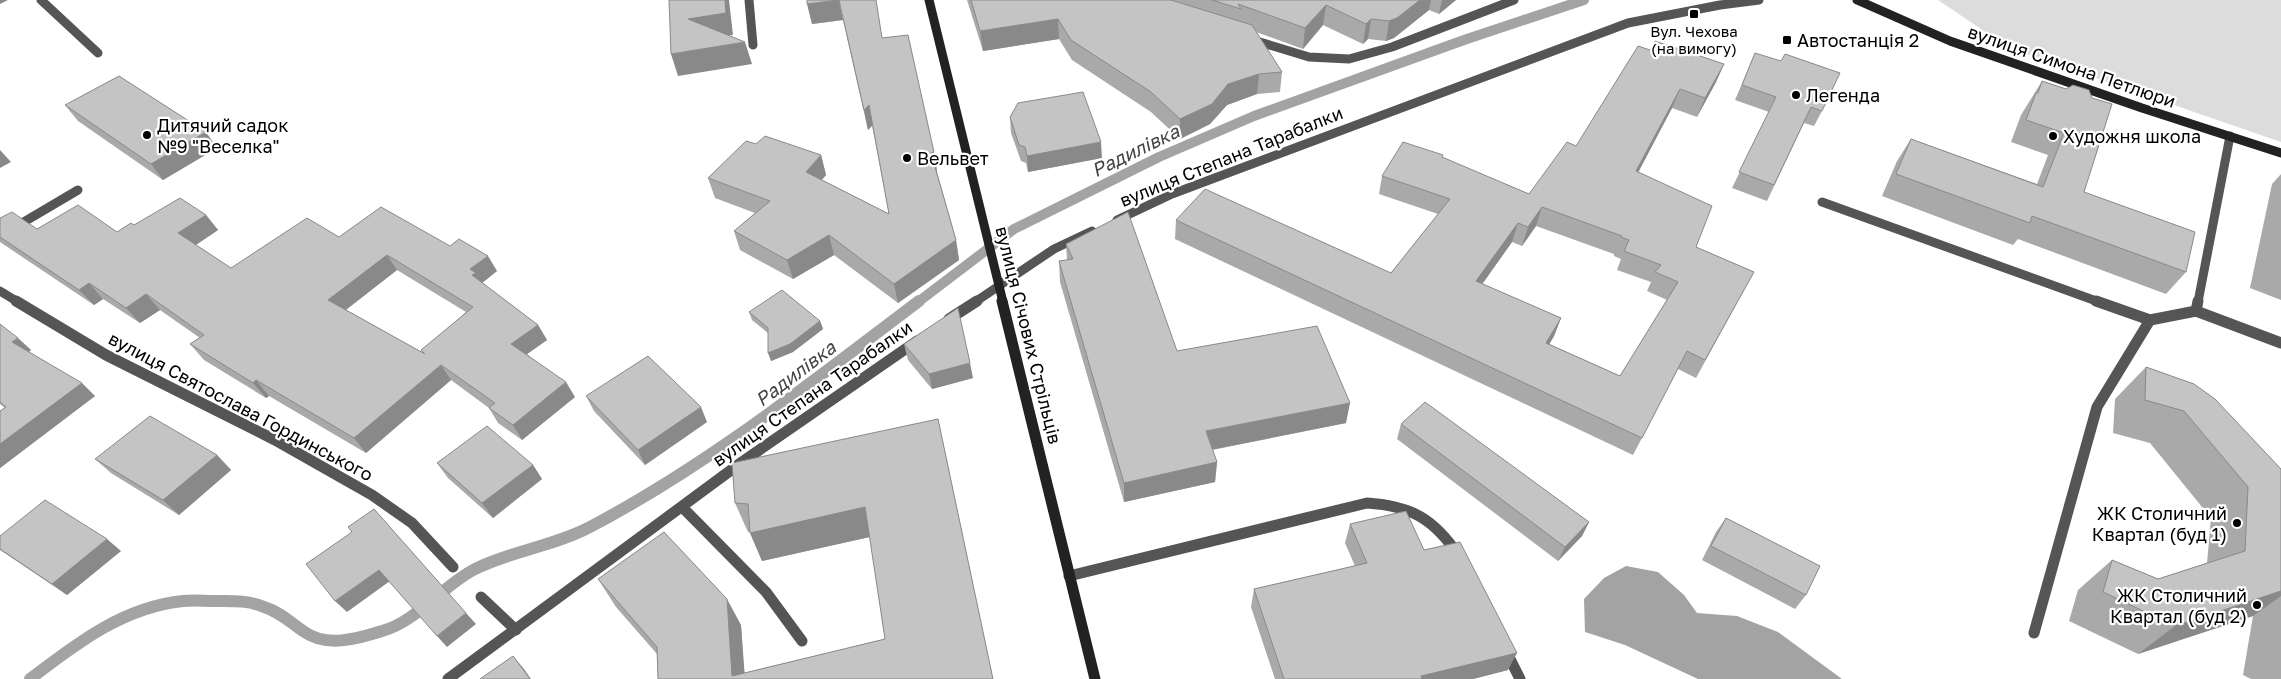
<svg xmlns="http://www.w3.org/2000/svg" width="2281" height="679" viewBox="0 0 2281 679" font-family="'Golos Text',sans-serif">
  <rect width="100%" height="100%" fill="#fff"/>
  <path fill="#dcdcdc" d="M1938,0H2281V142L2009,48Z"/>
  <path fill="#a3a3a3" d="M1626,566L1658,572L1684,595L1697,613L1737,616L1778,632L1842,679H1698L1625,645L1585,632L1584,599L1604,578Z"/>
  <g fill="none" stroke-linecap="round" stroke-linejoin="round">
    <path stroke="#a3a3a3" stroke-width="10" d="M918,302L1014,229L1159,157L1254,116L1464,40L1584,0"/>
    <path stroke="#a3a3a3" stroke-width="12" d="M30,679C76,644 123,607 183,601C193,600 204,601 214,601C232,601 248,600 264,607C280,612 290,622 303,631C326,648 357,639 382,631C416,622 442,586 475,569C511,551 554,546 590,527C708,465 813,381 919,301"/>
    <g stroke="#555" stroke-width="9">
      <path d="M41,0L98,53"/>
      <path d="M749,0L753,45"/>
      <path d="M1822,202L2099,302"/>
      <path d="M0,236L78,190"/>
      <path d="M2198,302L2230,136"/>
    </g>
    <g stroke="#555" stroke-width="11">
      <path d="M2096,301L2150,320L2196,311L2198,301"/>
      <path d="M2196,311L2281,343"/>
      <path d="M682,507L766,592L802,641"/>
      <path d="M1069,576L1367,503C1412,506 1434,519 1459,556"/>
      <path d="M2034,633L2097,407L2150,320"/>
      <path d="M1506,651L1520,679"/>
    </g>
    <g stroke="#555" stroke-width="9">
      <path d="M1253,40L1309,57L1349,59L1392,47L1514,0"/>
      <path d="M1117,220L1172,194L1628,23L1720,5L1759,0"/>
      <path d="M0,291L18,302"/>
      <path d="M975,302L1054,249L1092,231"/>
    </g>
    <g stroke="#555" stroke-width="11">
      <path d="M16,301L106,355L275,440L372,495L412,523L453,567"/>
      <path d="M949,319L977,301"/>
      <path d="M481,597L516,630"/>
      <path d="M448,679L742,462L917,341"/>
    </g>
    <g stroke="#222" stroke-width="9">
      <path d="M929,0L1003,302"/>
      <path d="M1857,0L1950,41L2142,108L2281,153"/>
    </g>
    <path stroke="#222" stroke-width="11" d="M1002,301L1095,679"/>
  </g>
  <g fill="#a9a9a9" fill-rule="evenodd">
    <path d="M807,0L883,38L934,152L937,172L956,240L959,260L898,303L834,255L793,279L740,250L734,231L755,213L715,198L708,178L756,144L821,155L826,175L822,180L889,214L872,125L868,130L843,20L812,24Z"/>
    <path d="M967,0H1456L1439,14L1429,10L1394,38L1386,41L1368,39L1363,44L1323,25L1303,49L1256,32L1282,72L1280,92L1257,94L1227,105L1210,124L1180,139L1151,112L1072,60L1059,39L983,51Z"/>
    <path d="M1650,50L1724,64L1716,82L1697,117L1672,108L1638,172L1696,247L1754,272L1696,378L1678,369L1633,455L1175,239L1176,220L1391,273L1438,214L1379,194L1382,176L1442,158L1529,194L1576,146ZM1536,226L1614,254V256L1621,259L1617,270L1651,282L1647,291L1667,300L1620,376L1549,344L1554,336L1561,318L1482,284L1512,242L1522,246Z"/>
    <path d="M1755,53L1822,111L1814,126L1804,123L1767,201L1732,188L1769,112L1735,100Z"/>
    <path d="M2042,81L2066,89L2084,192L2186,272L2166,294L2018,239L2013,245L1882,196L1897,161L1911,139L2037,184L2048,155L2011,142L2021,115Z"/>
    <path d="M65,105L217,148L163,180L78,121Z"/>
    <path d="M1010,117L1102,158L1028,172L1026,163L1021,161L1011,133Z"/>
    <path d="M2281,174V300L2250,288L2272,184Z"/>
    <path d="M206,215L218,230L196,245L231,268L339,237L497,271L482,283L538,325L547,340L527,354L575,397L522,440L498,423L489,408L451,380L366,453L269,396L266,398L204,360L190,344L200,338L160,310L140,323L103,299L94,305L0,242V218L37,229L117,232L134,225ZM397,270L466,312L421,352L346,310Z"/>
    <path d="M1066,244L1177,351L1346,423L1212,450L1217,462L1215,482L1124,502L1060,282L1059,261L1067,260Z"/>
    <path d="M749,312L820,321L823,329L793,352L771,361L768,333L752,320Z"/>
    <path d="M0,324L31,350L29,352L95,396L0,468V411L5,408L0,404Z"/>
    <path d="M904,344L973,378L932,389L908,360Z"/>
    <path d="M2146,367L2281,469V679H2251L2243,675L2253,616L2138,654L2069,621L2078,590L2112,560L2158,579L2207,563L2211,518L2150,443L2113,433L2115,399Z"/>
    <path d="M586,396L707,422L645,465L594,411Z"/>
    <path d="M938,419L993,679H658L657,654L616,607L598,579L741,625L744,673L885,639L870,537L762,561L750,532H748L735,503Z"/>
    <path d="M1401,424L1589,522L1582,536L1558,561L1397,439Z"/>
    <path d="M217,455L231,470L179,515L111,473L95,459Z"/>
    <path d="M437,463L533,465L542,479L493,518L448,478Z"/>
    <path d="M1726,518L1806,595L1795,609L1702,560L1716,532Z"/>
    <path d="M1350,524L1424,550L1508,670L1473,679H1275L1251,607L1254,589L1355,566L1345,543Z"/>
    <path d="M0,536L121,551L67,595L0,550Z"/>
  </g>
  <g fill="#898989">
    <path d="M0,0H8L0,4Z"/>
    <path d="M725,0H729L733,35L695,40L688,19Z"/>
    <path d="M839,0L843,20L812,24L807,4Z"/>
    <path d="M1420,0H1431L1429,10L1394,38L1386,41L1389,21Z"/>
    <path d="M1442,0H1456L1439,14Z"/>
    <path d="M1326,5L1323,25L1303,49L1305,28Z"/>
    <path d="M1058,19L1059,39L983,51L980,31Z"/>
    <path d="M1371,19L1368,39L1363,44L1366,24Z"/>
    <path d="M745,42L752,64L678,76L671,54Z"/>
    <path d="M1724,64L1716,82L1697,117L1705,98Z"/>
    <path d="M1259,74L1257,94L1227,105L1210,124L1180,139V119L1228,84Z"/>
    <path d="M1680,89L1672,108L1629,190L1636,171Z"/>
    <path d="M869,105L873,125L868,130L864,110Z"/>
    <path d="M206,132L217,148L163,180L151,164Z"/>
    <path d="M1101,142L1102,158L1028,172L1027,156Z"/>
    <path d="M0,150L11,162L0,168Z"/>
    <path d="M934,152L937,172L935,173L931,153Z"/>
    <path d="M821,155L826,175L811,191L806,172Z"/>
    <path d="M1542,207L1536,226L1522,246L1528,227Z"/>
    <path d="M206,215L218,230L191,248L178,233Z"/>
    <path d="M1518,223L1512,242L1471,300L1476,281Z"/>
    <path d="M829,235L834,255L793,279L787,260Z"/>
    <path d="M956,240L959,260L898,303L894,284Z"/>
    <path d="M387,255L397,270L339,315L328,300Z"/>
    <path d="M488,256L497,271L482,283L472,275L470,269Z"/>
    <path d="M89,283L103,299L94,305L79,290Z"/>
    <path d="M146,294L160,310L140,323L126,308Z"/>
    <path d="M1561,318L1554,336L1540,361L1546,343Z"/>
    <path d="M820,321L823,329L793,352L771,361L768,353Z"/>
    <path d="M538,325L547,340L520,359L511,344Z"/>
    <path d="M18,338L31,350L25,354L12,342Z"/>
    <path d="M970,363L973,378L932,389L929,374Z"/>
    <path d="M441,365L451,380L366,453L354,438Z"/>
    <path d="M256,380L269,396L266,398L253,383Z"/>
    <path d="M566,382L575,397L522,440L513,425Z"/>
    <path d="M82,383L95,396L0,468V444Z"/>
    <path d="M1350,403L1346,423L1205,451L1206,431Z"/>
    <path d="M701,407L707,422L645,465L638,450Z"/>
    <path d="M217,455L231,470L179,515L163,500Z"/>
    <path d="M1217,462L1215,482L1124,502V483Z"/>
    <path d="M533,465L542,479L493,518L482,503Z"/>
    <path d="M865,507L874,536L762,561L750,533Z"/>
    <path d="M1589,522L1582,536L1558,561L1565,547Z"/>
    <path d="M107,539L121,551L67,595L52,584Z"/>
    <path d="M379,570L390,581L347,612L335,601Z"/>
    <path d="M2281,591V596L2253,616L2138,654L2175,626Z"/>
    <path d="M727,599L741,625L745,679L732,676Z"/>
    <path d="M466,613L476,624L447,647L437,636Z"/>
    <path d="M1517,653L1508,670L1473,679H1420L1421,676Z"/>
    <path d="M513,656L524,669L531,679H530Z"/>
  </g>
  <g fill="#c4c4c4" stroke="#898989" fill-rule="evenodd">
    <path d="M669,0H725L726,13L688,19L745,42L671,54Z"/>
    <path d="M807,0H838L807,4Z"/>
    <path d="M839,0H876L882,38L908,35L934,152L931,153L956,240L894,284L829,235L787,260L734,231L770,201L708,178L746,141L756,144L765,136L821,155L806,172L889,214L869,105L864,110Z"/>
    <path d="M971,0H1171L1252,25L1282,72L1259,74L1228,84L1212,104L1180,119L1151,92L1071,40L1058,19L980,31Z"/>
    <path d="M1212,0H1420L1397,18L1389,21L1371,19L1366,24L1326,5L1305,28L1238,4L1241,9Z"/>
    <path d="M1655,41L1724,64L1705,98L1680,89L1636,171L1712,206L1696,247L1754,272L1705,360L1687,351L1642,438L1176,220L1205,189L1391,273L1450,199L1382,176L1403,142L1443,155L1442,157L1529,194L1567,142L1576,146L1638,46L1650,50ZM1542,207L1622,236L1621,237L1629,240L1624,251L1661,265L1655,272L1678,282L1620,376L1546,343L1561,318L1476,281L1518,223L1528,227Z"/>
    <path d="M1755,53L1781,61L1785,54L1840,73L1822,111L1811,107L1774,185L1739,172L1776,97L1742,85Z"/>
    <path d="M119,76L206,132L151,164L65,105Z"/>
    <path d="M2042,81L2066,89L2073,85L2089,90L2092,98L2112,104L2084,192L2195,232L2186,272L2032,216L2030,223L1896,174L1911,139L2043,187L2064,133L2026,120L2036,93H2038Z"/>
    <path d="M1083,92L1101,142L1027,156L1025,147L1019,145L1010,117L1018,103Z"/>
    <path d="M180,198L206,215L178,233L231,268L307,218L339,237L381,207L450,246L459,239L488,256L470,269L476,273L472,275L538,325L511,344L566,382L513,425L489,408L495,403L441,365L354,438L256,380L253,383L190,344L204,335L146,294L126,308L89,283L79,290L0,237V218L12,212L37,229L78,205L117,232L131,223L134,225ZM387,255L473,307L421,350L425,354L328,300Z"/>
    <path d="M1128,212L1177,351L1317,326L1350,403L1206,431L1217,462L1124,483L1059,261L1073,259L1066,244Z"/>
    <path d="M782,290L820,321L790,344L768,353V328L749,312Z"/>
    <path d="M958,308L970,363L929,374L904,344Z"/>
    <path d="M0,324L18,338L12,342L82,383L0,444V411L6,407L0,402Z"/>
    <path d="M648,356L701,407L638,450L586,396Z"/>
    <path d="M2146,367L2194,384L2215,399L2281,469V591L2175,626L2103,592L2112,560L2158,579L2245,551L2248,487L2184,411L2145,400Z"/>
    <path d="M1425,402L1589,522L1565,547L1401,424Z"/>
    <path d="M150,416L217,455L163,500L95,459Z"/>
    <path d="M938,419L993,679H658L657,647L598,579L664,532L727,599L732,676L885,639L865,507L750,533L748,504L735,503L732,463Z"/>
    <path d="M487,426L533,465L482,503L437,463Z"/>
    <path d="M45,500L107,539L52,584L0,549V536Z"/>
    <path d="M374,509L466,613L437,636L379,570L335,601L306,564L352,532L348,527Z"/>
    <path d="M1406,511L1424,550L1460,542L1517,653L1421,676L1422,679H1284L1254,589L1367,563L1350,524Z"/>
    <path d="M1726,518L1820,566L1806,595L1711,546Z"/>
    <path d="M513,656L530,679H480Z"/>
  </g>
  <g fill="#000" stroke="#fff" stroke-width="2">
    <rect x="1689" y="9" width="10" height="10" rx="2.5"/>
    <rect x="1782" y="35" width="10" height="10" rx="2.5"/>
    <circle cx="1796" cy="95" r="5"/>
    <circle cx="147" cy="135" r="5"/>
    <circle cx="2053" cy="136" r="5"/>
    <circle cx="907" cy="158" r="5"/>
    <circle cx="2237" cy="523" r="5"/>
    <circle cx="2257" cy="605" r="5"/>
  </g>
  <g text-anchor="middle" dominant-baseline="central" stroke-width="4.5" stroke-linejoin="round" paint-order="stroke">
    <g font-size="15" fill="#000" stroke="#fff">
      <text x="1694" y="31">Вул. Чехова<tspan x="1694" dy="17">(на вимогу)</tspan></text>
    </g>
    <g font-size="18" fill="#000" stroke="#fff" text-anchor="start">
      <text x="1797" y="40">Автостанція 2</text>
      <text x="1806" y="95">Легенда</text>
      <text x="157" y="125">Дитячий садок<tspan x="157" dy="21">№9 "Веселка"</tspan></text>
      <text x="2063" y="136">Художня школа</text>
      <text x="917" y="158">Вельвет</text>
      <text x="2227" y="513" text-anchor="end">ЖК Столичний<tspan x="2227" dy="21">Квартал (буд 1)</tspan></text>
      <text x="2247" y="595" text-anchor="end">ЖК Столичний<tspan x="2247" dy="21">Квартал (буд 2)</tspan></text>
    </g>
    <g font-size="18" fill="#000" stroke="#fff">
      <text transform="translate(2072 66) rotate(19)">вулиця Симона Петлюри</text>
      <text transform="translate(1231 156) rotate(-22)">вулиця Степана Тарабалки</text>
      <text transform="translate(1029 335) rotate(76)">вулиця Січових Стрільців</text>
      <text transform="translate(812 393) rotate(-35)">вулиця Степана Тарабалки</text>
      <text transform="translate(241 406) rotate(28)">вулиця Святослава Гординського</text>
    </g>
    <g font-size="19" font-style="italic" fill="#444" stroke="#fff">
      <text transform="translate(1135 150) rotate(-26)">Радилівка</text>
      <text transform="translate(795 373) rotate(-37)">Радилівка</text>
    </g>
  </g>
</svg>
